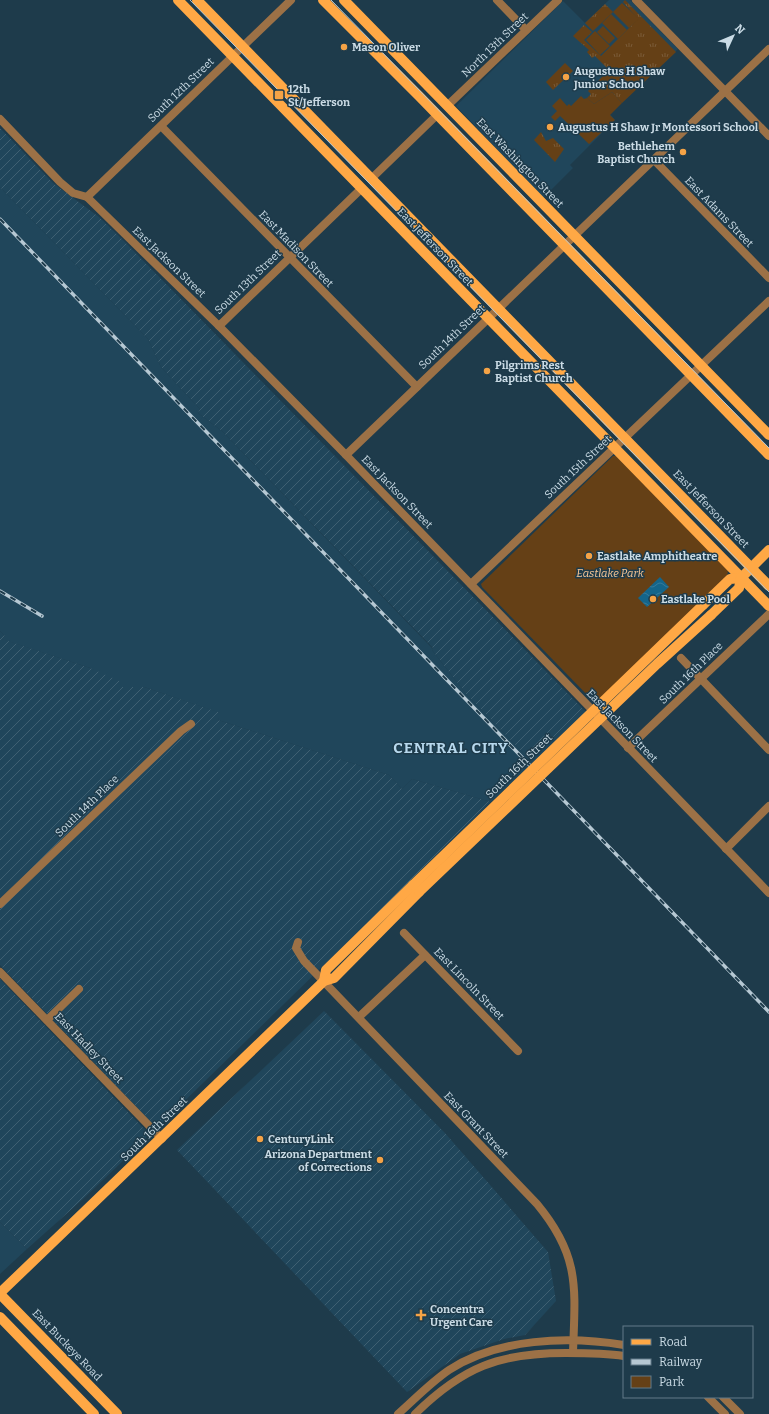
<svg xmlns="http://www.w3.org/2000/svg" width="769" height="1414" viewBox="0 0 769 1414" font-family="Bitter,serif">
  <defs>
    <pattern id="industrial-furrows" width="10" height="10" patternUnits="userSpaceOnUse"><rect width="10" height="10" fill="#20465b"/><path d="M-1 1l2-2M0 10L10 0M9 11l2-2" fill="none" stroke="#3f6072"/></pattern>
    <pattern id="grass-tufts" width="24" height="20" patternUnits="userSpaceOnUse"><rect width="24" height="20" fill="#654016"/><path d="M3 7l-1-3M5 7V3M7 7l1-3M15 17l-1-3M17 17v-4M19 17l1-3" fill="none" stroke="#7a5b38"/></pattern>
    <pattern id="water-waves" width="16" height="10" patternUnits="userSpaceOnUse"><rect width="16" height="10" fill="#14658a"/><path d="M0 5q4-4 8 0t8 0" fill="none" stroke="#357a9a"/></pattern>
  </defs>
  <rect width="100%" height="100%" fill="#1e3b4b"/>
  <g fill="#20465b">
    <path d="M609,0H630L678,49L610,114L615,120L570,165L573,168L543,198L456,106L563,1L585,23Z"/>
    <path d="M0,187L148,339L161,367L200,409L198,413L222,431L433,649L432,650L467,695L533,763L491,802L412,779L402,789L389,775L218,720L220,713L144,687H123L90,668L1,639L5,636L0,631Z"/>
    <path d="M0,1222L27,1249L0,1274Z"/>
  </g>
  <g fill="url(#industrial-furrows)">
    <path d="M0,128L53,183L99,217L122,239L586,712L533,763L467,695L432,650L433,648L222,431L198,413L200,409L161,367L148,339L0,187Z"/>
    <path d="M0,631L5,636L2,639L90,668L122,682L123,687H144L221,713L218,720L389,775L402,789L412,779L491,802L162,1123L153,1124L0,965Z"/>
    <path d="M0,979L147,1132L146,1139L83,1199L27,1249L0,1222Z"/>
    <path d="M324,1011L445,1133L548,1252L556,1301L525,1335L504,1339L460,1354L407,1392L177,1150Z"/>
  </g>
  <g fill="url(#grass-tufts)">
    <path d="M625,0L676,52L622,103L612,92L594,104L587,98L591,94L588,91L609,70L595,56L592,58L587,52L589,50L573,36L584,25L592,32L584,40L601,56L638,19L623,2Z"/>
    <path d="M605,4L613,12L593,31L585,23Z"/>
    <path d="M565,63L573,71L553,90L546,82Z"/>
    <path d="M541,132L546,141L553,138L564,149L555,162L534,140Z"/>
  </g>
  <g fill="#654016">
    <path d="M622,3L639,19L629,28L613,12Z"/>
    <path d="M611,14L627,30L618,39L602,23Z"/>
    <path d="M603,26L615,38L609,44L597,32Z"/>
    <path d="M595,31L610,46L600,55L586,40Z"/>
    <path d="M612,92L622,103L610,115L615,120L589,144L560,116L555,121L551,117L557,111L552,106L560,98L567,106L569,104L571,106L581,96L584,99L587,98L594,104Z"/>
    <path d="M613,456H616L728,570L727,578L595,703L482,587L481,584Z"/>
  </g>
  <path fill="url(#water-waves)" d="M660,577L669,587L647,607L638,598Z"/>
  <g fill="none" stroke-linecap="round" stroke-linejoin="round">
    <g stroke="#9c7146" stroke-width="8">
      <path d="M497,0L526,30"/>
      <path d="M636,0L769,136"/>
      <path d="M447,106L558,0"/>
      <path d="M0,119L60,182L73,193L87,197L219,326L346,455L769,893"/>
      <path d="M161,126L417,387"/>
      <path d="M654,160L769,278"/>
      <path d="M372,178L437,115"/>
      <path d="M87,197L291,0"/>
      <path d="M219,326L362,188"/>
      <path d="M346,455L769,49"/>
      <path d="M471,584L769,301"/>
      <path d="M681,658L769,750"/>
      <path d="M628,748L769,614"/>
      <path d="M726,849L769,806"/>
      <path d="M0,904L181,731L191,724"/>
      <path d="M404,933L518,1051"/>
      <path d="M298,942L296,948L304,961L537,1204C581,1257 575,1289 573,1353"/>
      <path d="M0,972L162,1139"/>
      <path d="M359,1017L425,955"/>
      <path d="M47,1020L79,989"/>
      <path d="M708,1397L725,1414"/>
      <path d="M723,1397L740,1414"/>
      <path d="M398,1414C415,1399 430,1383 449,1370C498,1338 568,1336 624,1345"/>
      <path d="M415,1414C463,1367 499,1353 566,1353C585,1353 605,1353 624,1356"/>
    </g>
    <g stroke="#ffa845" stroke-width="10">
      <path d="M178,0L769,606"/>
      <path d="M197,0L769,586"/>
      <path d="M323,0L419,96L769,455"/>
      <path d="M344,0L769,435"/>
      <path d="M703,605L730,579L741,578"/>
      <path d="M711,615L739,588L741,578L769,550"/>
      <path d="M324,981L326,970L413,885"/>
      <path d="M0,1293L324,981L334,978L419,892"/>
      <path d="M0,1294L117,1414"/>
      <path d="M0,1317L94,1414"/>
    </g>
    <g stroke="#b6c8d3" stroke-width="1">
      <path d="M190,0L769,592"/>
      <path d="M331,0L769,448"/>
    </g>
    <g stroke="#b6c8d3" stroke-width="3.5">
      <g id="rail">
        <path d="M0,219L769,1012"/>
        <path d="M0,591L42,616"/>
      </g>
    </g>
    <use href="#rail" stroke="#1e3b4b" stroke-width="2" stroke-dasharray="6" stroke-linecap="butt"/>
    <g stroke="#ffa845" stroke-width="10">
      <path d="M413,885L703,605"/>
      <path d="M419,892L657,664L711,615"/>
    </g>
  </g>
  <g fill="#f5a346" stroke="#1e3b4b" stroke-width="1.5">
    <circle cx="344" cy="47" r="4"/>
    <circle cx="566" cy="77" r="4"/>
    <rect x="274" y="90" width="10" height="10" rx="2"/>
    <circle cx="550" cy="127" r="4"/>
    <circle cx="683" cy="152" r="4"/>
    <circle cx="487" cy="371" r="4"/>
    <circle cx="589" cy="556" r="4"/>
    <circle cx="653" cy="599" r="4"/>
    <circle cx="260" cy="1139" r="4"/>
    <circle cx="380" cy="1160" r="4"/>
    <path d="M419 1309h4v4h4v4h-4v4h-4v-4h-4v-4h4z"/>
  </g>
  <g text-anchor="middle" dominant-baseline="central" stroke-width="3" stroke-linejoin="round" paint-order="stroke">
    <g font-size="11" fill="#cadbe5" stroke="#1e3b4b">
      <text transform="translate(495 45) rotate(-44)">North 13th Street</text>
      <text transform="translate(181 90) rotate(-44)">South 12th Street</text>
      <text transform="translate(520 163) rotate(46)">East Washington Street</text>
      <text transform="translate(719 212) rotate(46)">East Adams Street</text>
      <text transform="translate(435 247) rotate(46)">East Jefferson Street</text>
      <text transform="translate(296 249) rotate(46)">East Madison Street</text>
      <text transform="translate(169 262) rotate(44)">East Jackson Street</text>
      <text transform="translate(248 282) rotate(-44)">South 13th Street</text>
      <text transform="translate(452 337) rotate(-44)">South 14th Street</text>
      <text transform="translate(578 467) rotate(-43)">South 15th Street</text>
      <text transform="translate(397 492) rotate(46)">East Jackson Street</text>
      <text transform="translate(711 509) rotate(46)">East Jefferson Street</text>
      <text transform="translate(691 673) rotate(-44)">South 16th Place</text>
      <text transform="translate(622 726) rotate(46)">East Jackson Street</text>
      <text transform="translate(519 766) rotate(-44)">South 16th Street</text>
      <text transform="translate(87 806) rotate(-44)">South 14th Place</text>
      <text transform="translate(469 984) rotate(46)">East Lincoln Street</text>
      <text transform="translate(89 1048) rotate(46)">East Hadley Street</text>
      <text transform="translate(476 1125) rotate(46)">East Grant Street</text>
      <text transform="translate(154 1129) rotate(-44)">South 16th Street</text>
      <text transform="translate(67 1345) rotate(46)">East Buckeye Road</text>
    </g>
    <g font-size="11" font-weight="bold" fill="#cadbe5" stroke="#1e3b4b" text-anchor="start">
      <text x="352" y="47">Mason Oliver</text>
      <text x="574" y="71">Augustus H Shaw<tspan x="574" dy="13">Junior School</tspan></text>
      <text x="288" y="89">12th<tspan x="288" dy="13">St/Jefferson</tspan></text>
      <text x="558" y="127">Augustus H Shaw Jr Montessori School</text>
      <text x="675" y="146" text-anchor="end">Bethlehem<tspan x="675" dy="13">Baptist Church</tspan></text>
      <text x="495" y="365">Pilgrims Rest<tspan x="495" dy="13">Baptist Church</tspan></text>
      <text x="597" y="556">Eastlake Amphitheatre</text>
      <text x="661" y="599">Eastlake Pool</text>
      <text x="268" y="1139">CenturyLink</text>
      <text x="372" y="1154" text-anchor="end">Arizona Department<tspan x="372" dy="13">of Corrections</tspan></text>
      <text x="430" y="1309">Concentra<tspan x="430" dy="13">Urgent Care</tspan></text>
    </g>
    <g font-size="11" font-style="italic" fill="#fbc895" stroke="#1e3b4b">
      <text x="610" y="573">Eastlake Park</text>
    </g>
    <g font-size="15" font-weight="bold" letter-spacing="1" fill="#b7d8ed" stroke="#1e3b4b">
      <text x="451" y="748">CENTRAL CITY</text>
    </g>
  </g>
  <rect x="623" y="1326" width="130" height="72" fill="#1e3b4b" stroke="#637b89"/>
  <rect x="631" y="1339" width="20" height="6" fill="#ffa845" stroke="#637b89"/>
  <text x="659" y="1346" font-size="12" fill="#cadbe5">Road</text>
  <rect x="631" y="1359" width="20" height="6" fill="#b6c8d3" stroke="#637b89"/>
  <text x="659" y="1366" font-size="12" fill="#cadbe5">Railway</text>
  <rect x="631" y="1376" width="20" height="12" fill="#654016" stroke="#637b89"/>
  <text x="659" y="1386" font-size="12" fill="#cadbe5">Park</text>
  <g transform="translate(733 36) rotate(46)" stroke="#1e3b4b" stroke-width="3" paint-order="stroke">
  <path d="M0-3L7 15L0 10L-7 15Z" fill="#cadbe5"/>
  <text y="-6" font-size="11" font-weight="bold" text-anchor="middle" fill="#cadbe5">N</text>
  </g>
</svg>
